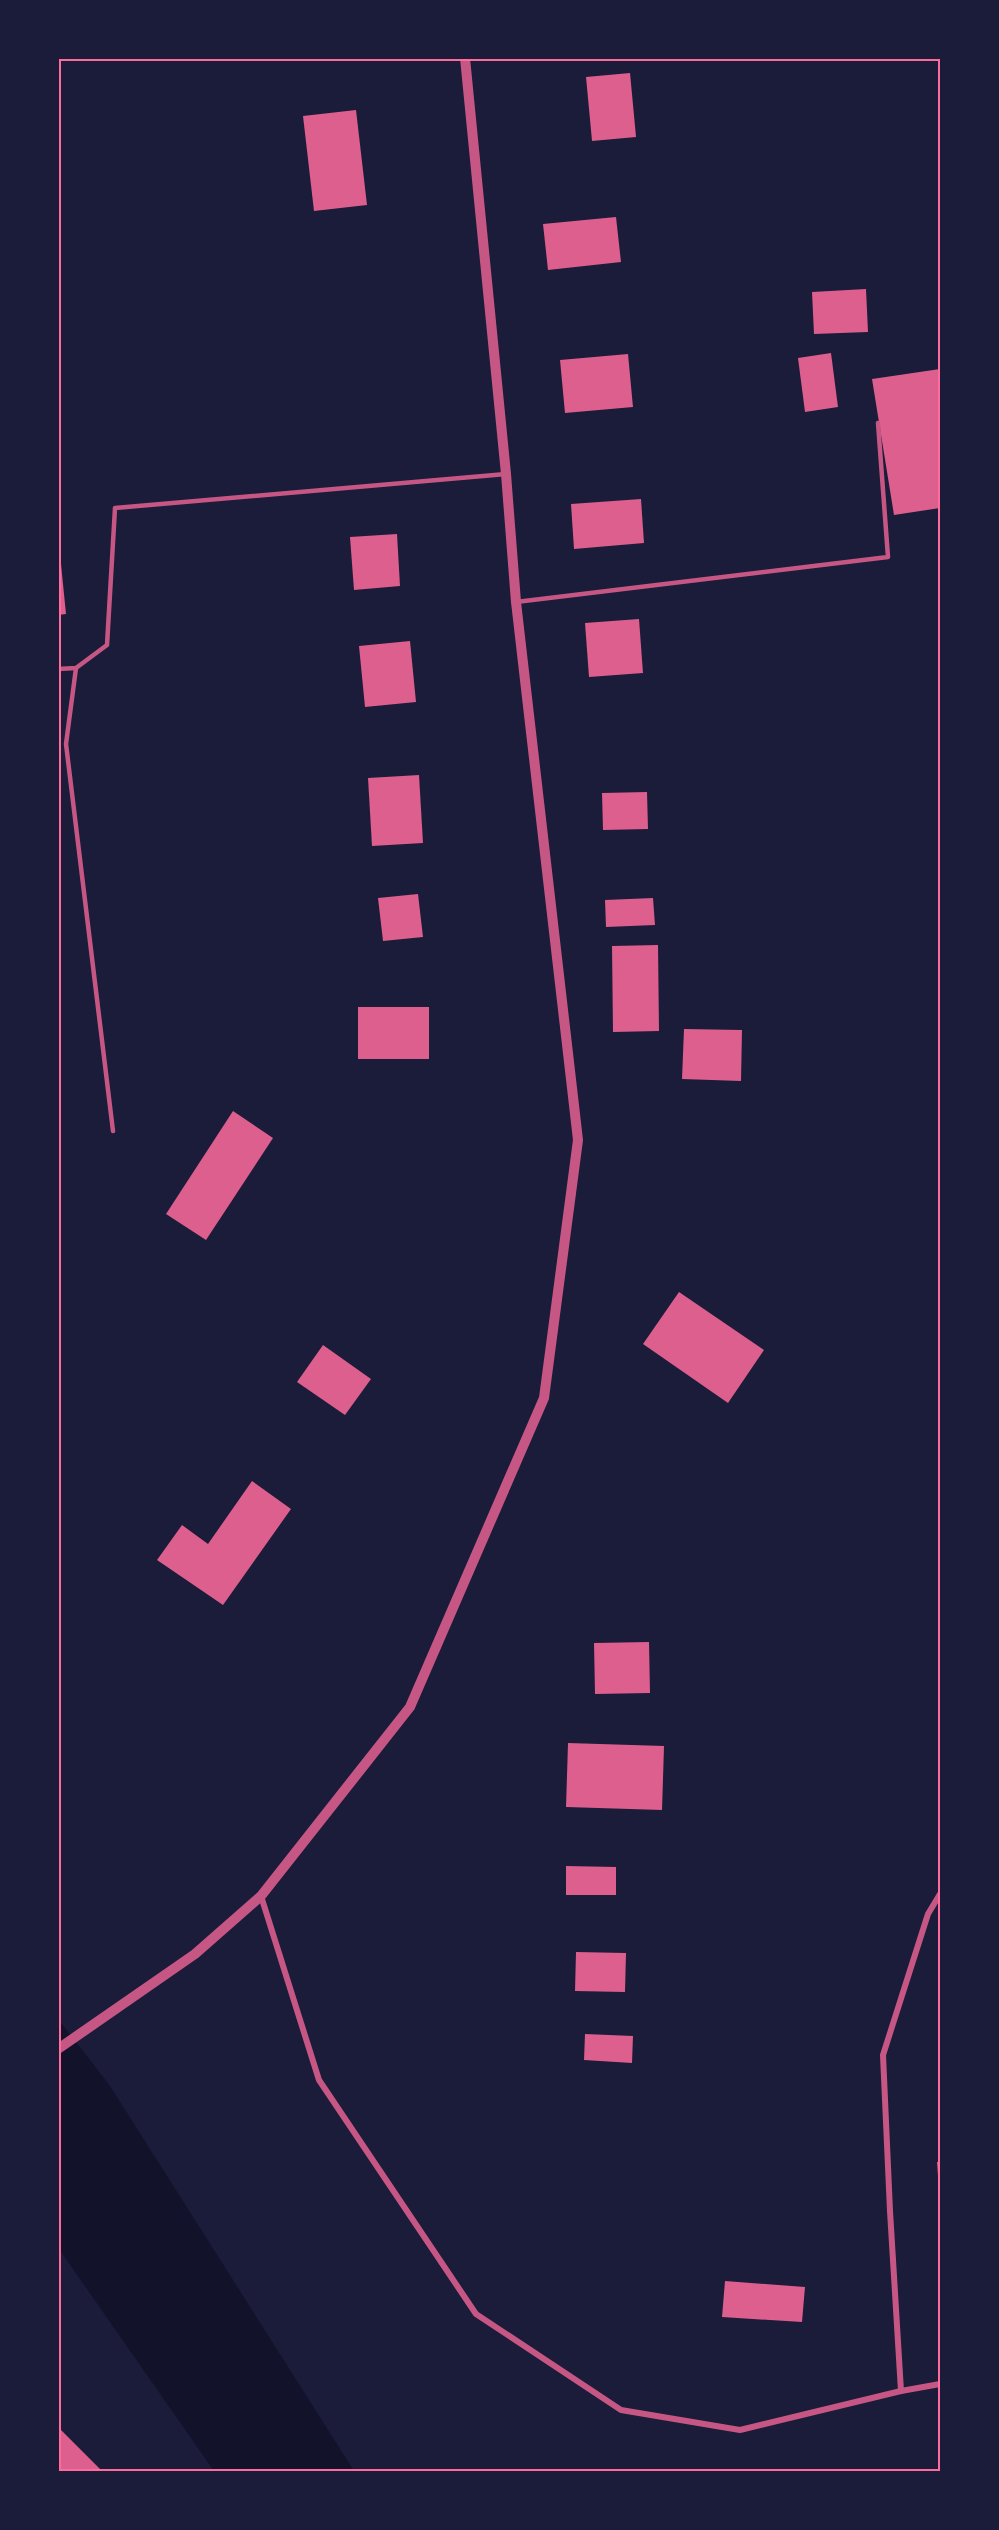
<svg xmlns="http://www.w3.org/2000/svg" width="999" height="2530" viewBox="0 0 999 2530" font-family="Overpass,sans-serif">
  <rect width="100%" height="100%" fill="#1b1b3a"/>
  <path fill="#12122b" d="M59,2020L110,2086L354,2471H214L59,2249Z"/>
  <g fill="#dd5f8e">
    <path d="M630,73L636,137L592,141L586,77Z"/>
    <path d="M356,110L367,205L314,211L303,116Z"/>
    <path d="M616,217L621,262L548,270L543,224Z"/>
    <path d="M866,289L868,332L814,334L812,292Z"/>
    <path d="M831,353L838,407L805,412L798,358Z"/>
    <path d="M628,354L633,407L565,413L560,360Z"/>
    <path d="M940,369V508L894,515L872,379Z"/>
    <path d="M641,499L644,543L574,549L571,504Z"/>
    <path d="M58,534L66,614L58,615Z"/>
    <path d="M397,534L400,586L354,590L350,537Z"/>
    <path d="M639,619L643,673L589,677L585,623Z"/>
    <path d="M410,641L416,702L365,707L359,646Z"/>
    <path d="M419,775L423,843L372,846L368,778Z"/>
    <path d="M647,792L648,829L603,830L602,793Z"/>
    <path d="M418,894L423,937L383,941L378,898Z"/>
    <path d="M653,898L655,925L606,927L605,900Z"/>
    <path d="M658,945L659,1031L613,1032L612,946Z"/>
    <rect x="358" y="1007" width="71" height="52"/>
    <path d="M684,1029L742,1030L741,1081L682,1079Z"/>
    <path d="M233,1111L273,1138L206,1240L166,1214Z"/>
    <path d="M679,1292L764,1350L728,1403L643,1344Z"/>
    <path d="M323,1345L371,1379L345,1415L297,1382Z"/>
    <path d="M252,1481L291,1509L223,1605L157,1560L182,1525L208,1544Z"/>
    <path d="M649,1642L650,1693L595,1694L594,1643Z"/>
    <path d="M568,1743L664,1746L662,1810L566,1807Z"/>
    <path d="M566,1866L616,1867V1895H566Z"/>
    <path d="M576,1952L626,1953L625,1992L575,1991Z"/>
    <path d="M585,2034L633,2036L632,2063L584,2060Z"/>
    <path d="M937,2162H940V2189L939,2190Z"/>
    <path d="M725,2281L805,2287L802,2322L722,2317Z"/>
    <path d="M58,2427L103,2472H58Z"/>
  </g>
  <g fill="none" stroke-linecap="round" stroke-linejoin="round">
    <g stroke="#c65784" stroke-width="4.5">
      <path d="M516,602L888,557L878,423"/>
      <path d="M76,668L66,744L113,1131"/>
      <path d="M58,669L76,668L107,645L115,508L506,474"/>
    </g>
    <g stroke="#c65784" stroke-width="6">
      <path d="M261,1896L319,2080L476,2314L621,2410L740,2430L901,2391L940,2384"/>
      <path d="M901,2391L890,2211L883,2055L928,1914L940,1894"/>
    </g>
    <path stroke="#c65784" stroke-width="10" d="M58,2049L195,1954L261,1896L410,1707L544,1398L578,1140L516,602L506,474L465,58"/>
  </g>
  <rect width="999" height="2530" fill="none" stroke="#1b1b3a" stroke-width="120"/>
  <rect x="60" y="60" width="879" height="2410" fill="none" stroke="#ff6b9d" stroke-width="2"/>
</svg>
